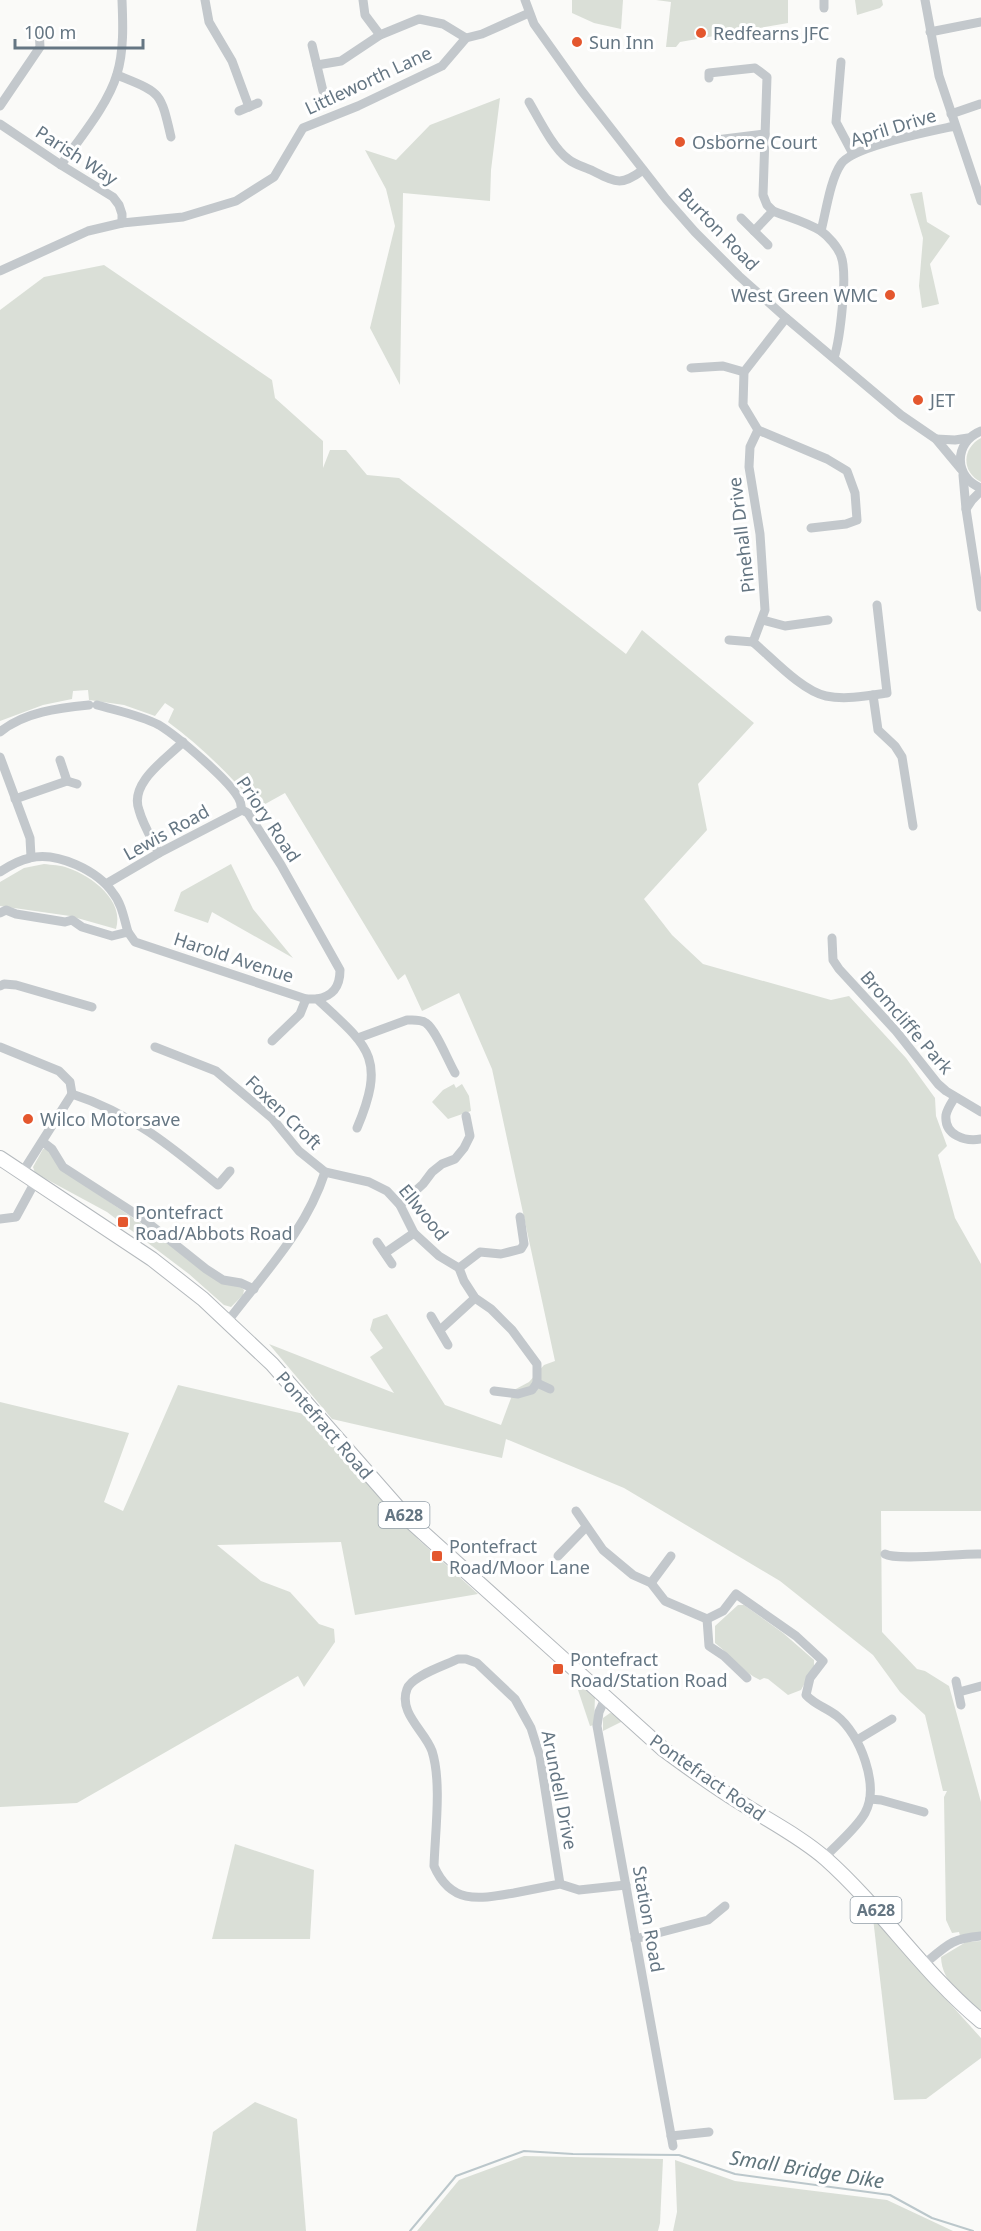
<svg xmlns="http://www.w3.org/2000/svg" width="981" height="2231" viewBox="0 0 981 2231" font-family="'Noto Sans',sans-serif">
  <rect width="100%" height="100%" fill="#fafaf8"/>
  <g fill="#dadfd7">
    <path d="M572,0H623L621,29L594,23L572,13Z"/>
    <path d="M656,0H788V23L680,42L676,47H666L671,2Z"/>
    <path d="M855,0H882L883,5L880,8L857,15Z"/>
    <path d="M500,98L491,170L490,201L403,193L400,385L370,328L395,226L386,189L365,150L396,160L430,125Z"/>
    <path d="M922,192L927,222L950,236L930,264L939,304L922,308L919,286L923,238L910,194Z"/>
    <path d="M104,265L272,380L275,398L323,441V468L330,450H346L367,475L399,478L626,654L642,630L754,723L698,784L707,830L644,899L672,935L703,964L831,1000L849,996L906,1058L935,1098L936,1116L947,1146L938,1155L955,1218L981,1264V1511H881L882,1632L917,1669L925,1671L949,1686L981,1802V1932L960,1936L959,1932L952,1933L946,1920L944,1797L947,1791H943L925,1715L900,1692L873,1655L780,1581L624,1488L506,1439L502,1458L332,1419L269,1344L394,1393L370,1357L383,1348L370,1330L373,1319L387,1314L445,1405L501,1425L514,1390L529,1382L544,1365L555,1361L492,1069L459,993L422,1011L405,974L398,980L285,793L258,808C230,775 202,747 168,722L174,709L165,703L155,716L124,705L89,700L88,690L73,691L72,699L43,705L0,721V310L44,277Z"/>
    <path d="M981,438V482C961,472 962,448 981,438Z"/>
    <path d="M44,864C52,865 61,865 68,868C92,876 125,901 116,929L70,916L0,906V882L24,868Z"/>
    <path d="M231,864L253,909L293,958L212,912L208,923L174,911L181,892Z"/>
    <path d="M454,1084L456,1088L462,1084L469,1096L471,1111L448,1119L432,1102L443,1090Z"/>
    <path d="M43,1149H48L65,1172L145,1226L202,1270L241,1287L244,1290L243,1295L231,1307L224,1305L189,1274L107,1212L35,1173L33,1167Z"/>
    <path d="M178,1385L304,1414L419,1540L478,1594L355,1615L341,1542L217,1545L261,1581L290,1592L319,1624L334,1629L335,1642L304,1687L298,1676L77,1803L0,1807V1402L129,1433L104,1502L123,1511Z"/>
    <path d="M738,1605H744L783,1633L814,1660V1666L801,1690L788,1695L768,1679L764,1678L760,1680C743,1673 730,1654 715,1643V1626Z"/>
    <path d="M575,1681L589,1689L595,1696L594,1725L590,1726Z"/>
    <path d="M610,1713L615,1714L623,1721L603,1731V1718Z"/>
    <path d="M235,1844L314,1870L310,1939H212Z"/>
    <path d="M873,1918L981,2038V2058L926,2099L894,2100Z"/>
    <path d="M981,1941V2012C963,1996 942,1983 941,1957L966,1942Z"/>
    <path d="M255,2102L297,2119L306,2231H196L213,2132Z"/>
    <path d="M524,2156L663,2159L660,2223L658,2231H417L459,2180Z"/>
    <path d="M675,2160L735,2181L887,2200L953,2231H673L677,2212Z"/>
  </g>
  <g fill="none" stroke-linecap="round" stroke-linejoin="round">
    <path stroke="#bbc7cb" stroke-width="2" d="M410,2231L456,2176L524,2151L573,2154L679,2155L735,2174L890,2195L932,2218L973,2231"/>
    <g stroke="#b4b9bd" stroke-width="16">
      <path id="highway" d="M0,1158L152,1259L203,1299L272,1364L409,1520L663,1749C690,1769 717,1789 746,1806C773,1823 802,1838 826,1859C882,1909 923,1973 981,2021"/>
    </g>
    <g stroke="#c3c8cc" stroke-width="9">
      <path d="M205,0L209,22L232,61L249,107"/>
      <path d="M363,0L365,15L380,35"/>
      <path d="M525,0L534,24L581,90L666,199L695,232L739,276L786,318L901,415L936,439L961,469"/>
      <path d="M824,0V8"/>
      <path d="M925,0L939,76L981,201"/>
      <path d="M930,32L981,22"/>
      <path d="M312,45L323,91"/>
      <path d="M841,62L836,122L853,154"/>
      <path d="M317,65L341,61L380,35L419,19L443,24L466,38"/>
      <path d="M117,75C161,93 160,90 171,137"/>
      <path d="M709,78V73L755,68L767,77L763,195L767,205L773,211C788,217 807,222 821,231C828,236 838,247 841,256C848,274 840,339 834,358"/>
      <path d="M529,102C539,119 553,148 568,159C575,165 585,167 593,171C617,183 621,186 643,170"/>
      <path d="M0,106L40,47L39,29"/>
      <path d="M239,111L258,103"/>
      <path d="M951,114L980,104"/>
      <path d="M0,124L61,165L113,197L119,205L122,214V223"/>
      <path d="M716,145V140L765,134"/>
      <path d="M61,165C79,139 108,105 117,74C124,51 123,24 122,0"/>
      <path d="M741,218L768,245"/>
      <path d="M754,231L773,211"/>
      <path d="M821,231C826,212 830,180 841,164C853,146 932,131 955,126"/>
      <path d="M0,271L88,231L122,223L183,217L236,201L274,177L303,128L358,106L442,66L466,38L482,34L529,13"/>
      <path d="M786,318L744,372L743,405L758,430L827,459L847,471L855,493L857,520L846,524L811,528"/>
      <path d="M691,368L723,366L744,372"/>
      <path d="M758,430L750,447L749,467L760,534L765,610L753,642C772,658 802,691 826,696C845,700 867,696 887,693L877,605"/>
      <path d="M981,431C953,442 954,478 981,488"/>
      <path d="M936,439L955,440L968,438"/>
      <path d="M963,475L966,509L981,607"/>
      <path d="M966,509L972,500L981,491"/>
      <path d="M763,620L785,626L828,620"/>
      <path d="M729,640L753,642"/>
      <path d="M873,695L878,730L895,746L902,757L913,826"/>
      <path d="M97,705C118,711 140,715 159,725C177,736 233,783 240,801C241,803 241,808 242,810L248,813L281,865L340,970C340,987 333,996 317,999"/>
      <path d="M0,732C24,712 59,708 89,705"/>
      <path d="M0,757L30,838L31,857"/>
      <path d="M60,760L67,781L77,784"/>
      <path d="M15,799L67,781"/>
      <path d="M159,853C152,839 143,825 139,810C129,783 166,759 183,742"/>
      <path d="M0,872C9,866 20,860 30,858C57,851 98,871 113,893C122,904 124,919 128,932"/>
      <path d="M106,884L159,853L242,810"/>
      <path d="M0,913L6,910L16,914L65,922L72,920L82,927L112,936L128,932L135,942L306,999H317C368,1046 387,1057 357,1128"/>
      <path d="M832,938L833,960L839,969L896,1031L938,1084L946,1091L981,1112"/>
      <path d="M0,986L4,984L16,985L92,1007"/>
      <path d="M358,1038L407,1020C413,1020 421,1019 426,1023C436,1030 448,1061 455,1073"/>
      <path d="M272,1041L300,1014L306,999"/>
      <path d="M0,1047L59,1071L70,1082L72,1094"/>
      <path d="M155,1047L216,1071L272,1118L299,1151L325,1172L369,1182L387,1191L400,1205L414,1233L439,1256L459,1268L464,1281L475,1298L491,1309L512,1330L537,1364V1383L532,1390L518,1394L494,1391"/>
      <path d="M72,1094C131,1113 172,1147 218,1185L230,1171"/>
      <path d="M955,1097C952,1102 947,1109 946,1115C944,1135 965,1142 981,1139"/>
      <path d="M43,1142L52,1149L63,1167L142,1218L206,1269L223,1280L241,1283L254,1289"/>
      <path d="M22,1173L72,1094"/>
      <path d="M400,1205L423,1184L432,1172L442,1164L455,1159L464,1148L470,1136L466,1116"/>
      <path d="M0,1219L16,1217L35,1182"/>
      <path d="M377,1242L392,1264"/>
      <path d="M385,1253L414,1233"/>
      <path d="M459,1268L480,1252L501,1254L521,1249L524,1244L520,1217"/>
      <path d="M431,1316L448,1345"/>
      <path d="M228,1321C264,1273 306,1231 325,1172"/>
      <path d="M440,1330L475,1298"/>
      <path d="M537,1383L550,1389"/>
      <path d="M576,1511L603,1550L633,1575L651,1583L665,1601L707,1619L723,1611L736,1594L796,1636L823,1661L810,1678L806,1695C815,1705 827,1708 837,1716C860,1734 880,1786 865,1813C856,1829 837,1844 824,1858"/>
      <path d="M885,1554C897,1561 962,1553 981,1554"/>
      <path d="M558,1556L586,1527"/>
      <path d="M651,1583L671,1556"/>
      <path d="M707,1619L709,1646L724,1656L747,1678"/>
      <path d="M956,1681L961,1705"/>
      <path d="M959,1692L981,1686"/>
      <path d="M605,1699L599,1712L597,1726L673,2146"/>
      <path d="M857,1740L892,1719"/>
      <path d="M870,1799L881,1800L924,1812"/>
      <path d="M560,1884C545,1887 529,1890 514,1893C479,1899 451,1905 434,1866C435,1833 442,1782 432,1751C425,1731 398,1713 407,1689C411,1676 446,1665 458,1659H466L477,1663L515,1699L531,1728L540,1757L560,1884L579,1890L626,1885"/>
      <path d="M635,1939L708,1920L725,1906"/>
      <path d="M929,1960C949,1943 955,1938 981,1936"/>
      <path d="M671,2136L709,2132"/>
    </g>
    <use href="#highway" stroke="#fff" stroke-width="14"/>
  </g>
  <g fill="#e4572e" stroke="#fff" stroke-width="2">
    <circle cx="701" cy="33" r="6"/>
    <circle cx="577" cy="42" r="6"/>
    <circle cx="680" cy="142" r="6"/>
    <circle cx="890" cy="295" r="6"/>
    <circle cx="918" cy="400" r="6"/>
    <circle cx="28" cy="1119" r="6"/>
    <rect x="117" y="1216" width="12" height="12" rx="3"/>
    <rect x="431" y="1550" width="12" height="12" rx="3"/>
    <rect x="552" y="1663" width="12" height="12" rx="3"/>
  </g>
  <g text-anchor="middle" dominant-baseline="central" stroke-width="6" stroke-linejoin="round" paint-order="stroke">
    <g fill="#fff" stroke="#939fa8" stroke-width="1.5">
      <rect x="378.5" y="1502" width="51" height="26" rx="4.5"/>
      <rect x="850.5" y="1897" width="51" height="26" rx="4.5"/>
    </g>
    <g font-size="16" font-weight="bold" fill="#657683">
      <text x="404" y="1515">A628</text>
      <text x="876" y="1910">A628</text>
    </g>
    <g font-size="18" fill="#657683" stroke="#fff" text-anchor="start">
      <text x="713" y="33">Redfearns JFC</text>
      <text x="589" y="42">Sun Inn</text>
      <text x="692" y="142">Osborne Court</text>
      <text x="878" y="295" text-anchor="end">West Green WMC</text>
      <text x="930" y="400">JET</text>
      <text x="40" y="1119">Wilco Motorsave</text>
      <text x="135" y="1212">Pontefract<tspan x="135" dy="21">Road/Abbots Road</tspan></text>
      <text x="449" y="1546">Pontefract<tspan x="449" dy="21">Road/Moor Lane</tspan></text>
      <text x="570" y="1659">Pontefract<tspan x="570" dy="21">Road/Station Road</tspan></text>
    </g>
    <g font-size="18" fill="#657683" stroke="#fff">
      <text transform="translate(368 80) rotate(-25)">Littleworth Lane</text>
      <text transform="translate(893 127) rotate(-17)">April Drive</text>
      <text transform="translate(77 155) rotate(33)">Parish Way</text>
      <text transform="translate(719 229) rotate(46)">Burton Road</text>
      <text transform="translate(741 535) rotate(-97)">Pinehall Drive</text>
      <text transform="translate(269 819) rotate(56)">Priory Road</text>
      <text transform="translate(166 832) rotate(-29)">Lewis Road</text>
      <text transform="translate(234 957) rotate(18)">Harold Avenue</text>
      <text transform="translate(907 1022) rotate(49)">Bromcliffe Park</text>
      <text transform="translate(284 1112) rotate(44)">Foxen Croft</text>
      <text transform="translate(424 1212) rotate(51)">Ellwood</text>
      <text transform="translate(325 1425) rotate(49)">Pontefract Road</text>
      <text transform="translate(708 1777) rotate(35)">Pontefract Road</text>
      <text transform="translate(560 1790) rotate(79)">Arundell Drive</text>
      <text transform="translate(649 1919) rotate(80)">Station Road</text>
    </g>
    <g font-size="20" font-style="italic" fill="#60757c" stroke="#fff">
      <text transform="translate(807 2169) rotate(9)">Small Bridge Dike</text>
    </g>
  </g>
  <path d="M15 39v9h128v-9" fill="none" stroke="#657683" stroke-width="3"/>
  <text x="24" y="39" font-size="18" fill="#657683" stroke="#ffffff" stroke-width="4.5" paint-order="stroke">100 m</text>
</svg>
